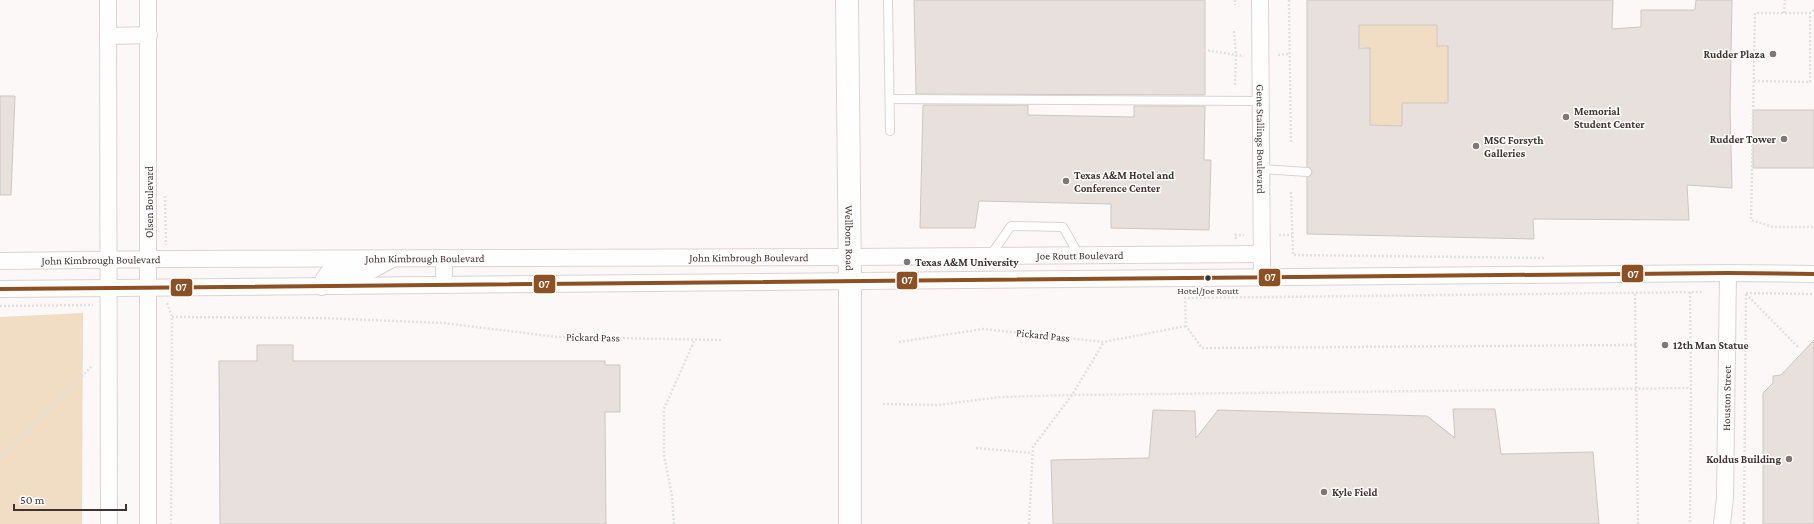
<svg xmlns="http://www.w3.org/2000/svg" width="1814" height="524" viewBox="0 0 1814 524" font-family="'Crimson Pro',serif">
  <rect width="100%" height="100%" fill="#fcf8f8"/>
  <g fill="#f0ddc3">
    <path d="M1359,25H1437V46H1448V103H1402V126L1370,125V48L1359,47Z"/>
    <path d="M83,313L82,524H0V317Z"/>
  </g>
  <g fill="#e7e0dc" stroke="#cdc6c3" fill-rule="evenodd">
    <path d="M914,0H1205V95L916,94Z"/>
    <path d="M1307,0H1613L1612,29L1641,27V10H1695L1696,0H1732L1730,108L1732,188L1687,185L1689,220L1533,219L1534,239L1307,234V177L1311,175L1312,172L1310,168L1307,167ZM1359,25H1437V46H1448V103H1402V126L1370,125V48H1359Z"/>
    <path d="M0,96H15L11,195H0Z"/>
    <path d="M923,105H1028V115L1134,117V106H1205L1204,160H1211L1209,230L1111,228V204L979,201L975,228H920Z"/>
    <rect x="1753" y="110" width="61" height="58"/>
    <path d="M1814,340V524H1763V393L1773,383V376L1781,375Z"/>
    <path d="M257,345H293V361H605V365H620V412H605L606,524H220L219,361H257Z"/>
    <path d="M1453,409H1495L1501,454L1593,452L1599,524H1053L1051,460L1149,458L1153,410L1195,411L1196,438L1218,410L1427,416L1455,438Z"/>
  </g>
  <g fill="none" stroke-linecap="round" stroke-linejoin="round">
    <g stroke="#dcd3d2" stroke-width="10">
      <g id="lane">
        <path d="M888,0L890,131"/>
        <path d="M890,99L1261,101"/>
        <path d="M1261,169L1307,172"/>
        <path d="M990,256L1011,226L1063,227L1079,255"/>
      </g>
    </g>
    <g stroke="#dcd3d2" stroke-width="18">
      <g id="street">
        <path d="M108,0L109,524"/>
        <path d="M148,0V524"/>
        <path id="s1" d="M1260,0L1262,278"/>
        <path d="M108,36L149,35"/>
        <path id="s2" d="M0,261L166,259L850,257L1262,254"/>
        <path d="M444,285V258"/>
        <path d="M322,287L324,279L328,273L372,270L392,259"/>
        <path d="M0,289L1728,273L1814,274"/>
        <path id="s3" d="M1722,524L1725,498L1728,273"/>
      </g>
    </g>
    <g stroke="#dcd3d2" stroke-width="24">
      <g id="primary">
        <path id="s4" d="M847,0L850,281V524"/>
      </g>
    </g>
    <g stroke="#e2e1e1" stroke-width="2.5" stroke-dasharray="2 2" stroke-linecap="butt">
      <path d="M1235,0V5"/>
      <path d="M1289,0L1291,144"/>
      <path d="M1814,10L1810,13H1755L1751,220L1773,227H1814"/>
      <path d="M1784,13L1785,0"/>
      <path d="M1234,31L1236,54L1235,85"/>
      <path d="M1204,50L1244,56"/>
      <path d="M1278,55L1288,54"/>
      <path d="M1754,81L1810,82V13"/>
      <path d="M1291,192L1293,255L1545,258"/>
      <path d="M165,196L166,245"/>
      <path d="M1279,235H1292"/>
      <path d="M1236,239L1235,235H1244"/>
      <path d="M1690,292L1691,388L1690,524"/>
      <path d="M1746,293L1814,294"/>
      <path d="M1635,294L1638,524"/>
      <path d="M1746,294L1798,347"/>
      <path d="M167,303L172,317L171,524"/>
      <path d="M0,306L93,305"/>
      <path d="M172,317L322,318L443,323L558,337L721,340"/>
      <path d="M899,342L983,329L1104,342L1186,326"/>
      <path d="M1636,345L1202,348L1186,326L1185,298L1704,292"/>
      <path d="M883,404L938,405L1001,397L1072,395L1691,388"/>
      <path d="M976,448L1032,453"/>
      <path d="M0,459L93,365"/>
      <path d="M674,524L672,496L664,455V409L695,339"/>
      <path d="M1029,524L1033,447L1072,395L1104,342"/>
      <path d="M1744,524L1746,293"/>
    </g>
    <use href="#lane" stroke="#fffefe" stroke-width="8"/>
    <use href="#street" stroke="#fffefe" stroke-width="16"/>
    <use href="#primary" stroke="#fffefe" stroke-width="22"/>
    <g stroke="#fff" stroke-width="7">
      <path id="bus-1" d="M0,289L1728,273L1814,274"/>
    </g>
    <use href="#bus-1" stroke="#8d5022" stroke-width="4"/>
  </g>
  <g fill="#827776" stroke="#fff" stroke-width="1.5">
    <circle cx="1773" cy="54" r="4"/>
    <circle cx="1566" cy="117" r="4"/>
    <circle cx="1784" cy="139" r="4"/>
    <circle cx="1476" cy="146" r="4"/>
    <circle cx="1066" cy="181" r="4"/>
    <circle cx="907" cy="262" r="4"/>
    <circle cx="1665" cy="345" r="4"/>
    <circle cx="1789" cy="459" r="4"/>
    <circle cx="1324" cy="492" r="4"/>
  </g>
  <circle fill="#403230" stroke="#fff" stroke-width="1.5" cx="1208" cy="278" r="3.5"/>
  <g text-anchor="middle" dominant-baseline="central" stroke-width="3" stroke-linejoin="round" paint-order="stroke">
    <g font-size="10" fill="#403230" stroke="#fff">
      <text x="1208" y="290">Hotel/Joe Routt</text>
    </g>
    <g font-size="11" font-weight="bold" fill="#403230" stroke="#fff" text-anchor="start">
      <text x="1765" y="54" text-anchor="end">Rudder Plaza</text>
      <text x="1574" y="111">Memorial<tspan x="1574" dy="13">Student Center</tspan></text>
      <text x="1776" y="139" text-anchor="end">Rudder Tower</text>
      <text x="1484" y="140">MSC Forsyth<tspan x="1484" dy="13">Galleries</tspan></text>
      <text x="1074" y="175">Texas A&amp;M Hotel and<tspan x="1074" dy="13">Conference Center</tspan></text>
      <text x="915" y="262">Texas A&amp;M University</text>
      <text x="1673" y="345">12th Man Statue</text>
      <text x="1781" y="459" text-anchor="end">Koldus Building</text>
      <text x="1332" y="492">Kyle Field</text>
    </g>
    <g font-size="11" fill="#403230" stroke="#fff">
      <text stroke="none"><textPath href="#s1" startOffset="139">Gene Stallings Boulevard</textPath></text>
      <text transform="translate(149 202) rotate(-90)">Olsen Boulevard</text>
      <text stroke="none"><textPath href="#s4" startOffset="238">Wellborn Road</textPath></text>
      <text stroke="none"><textPath href="#s2" startOffset="1080">Joe Routt Boulevard</textPath></text>
      <text stroke="none"><textPath href="#s2" startOffset="749">John Kimbrough Boulevard</textPath></text>
      <text stroke="none"><textPath href="#s2" startOffset="425">John Kimbrough Boulevard</textPath></text>
      <text stroke="none"><textPath href="#s2" startOffset="101">John Kimbrough Boulevard</textPath></text>
      <text transform="translate(1043 335) rotate(6)">Pickard Pass</text>
      <text transform="translate(593 337) rotate(1)">Pickard Pass</text>
      <text stroke="none"><textPath href="#s3" startOffset="126">Houston Street</textPath></text>
    </g>
  </g>
  <g stroke="#fff" stroke-width="1.5">
    <rect x="1621" y="264" width="23" height="19" rx="4" fill="#8d5022"/>
    <rect x="1258" y="268" width="23" height="19" rx="4" fill="#8d5022"/>
    <rect x="896" y="271" width="22" height="19" rx="4" fill="#8d5022"/>
    <rect x="533" y="274" width="23" height="20" rx="4" fill="#8d5022"/>
    <rect x="170" y="278" width="23" height="19" rx="4" fill="#8d5022"/>
  </g>
  <g font-size="11" text-anchor="middle" font-weight="bold" fill="#fff">
    <text x="1633" y="278">07</text>
    <text x="1270" y="281">07</text>
    <text x="907" y="284">07</text>
    <text x="544" y="288">07</text>
    <text x="181" y="291">07</text>
  </g>
  <path d="M14 504v6h112v-6" fill="none" stroke="#403230" stroke-width="2"/>
  <text x="20" y="504" font-size="12" fill="#403230" stroke="#ffffff" stroke-width="3" paint-order="stroke">50 m</text>
</svg>
